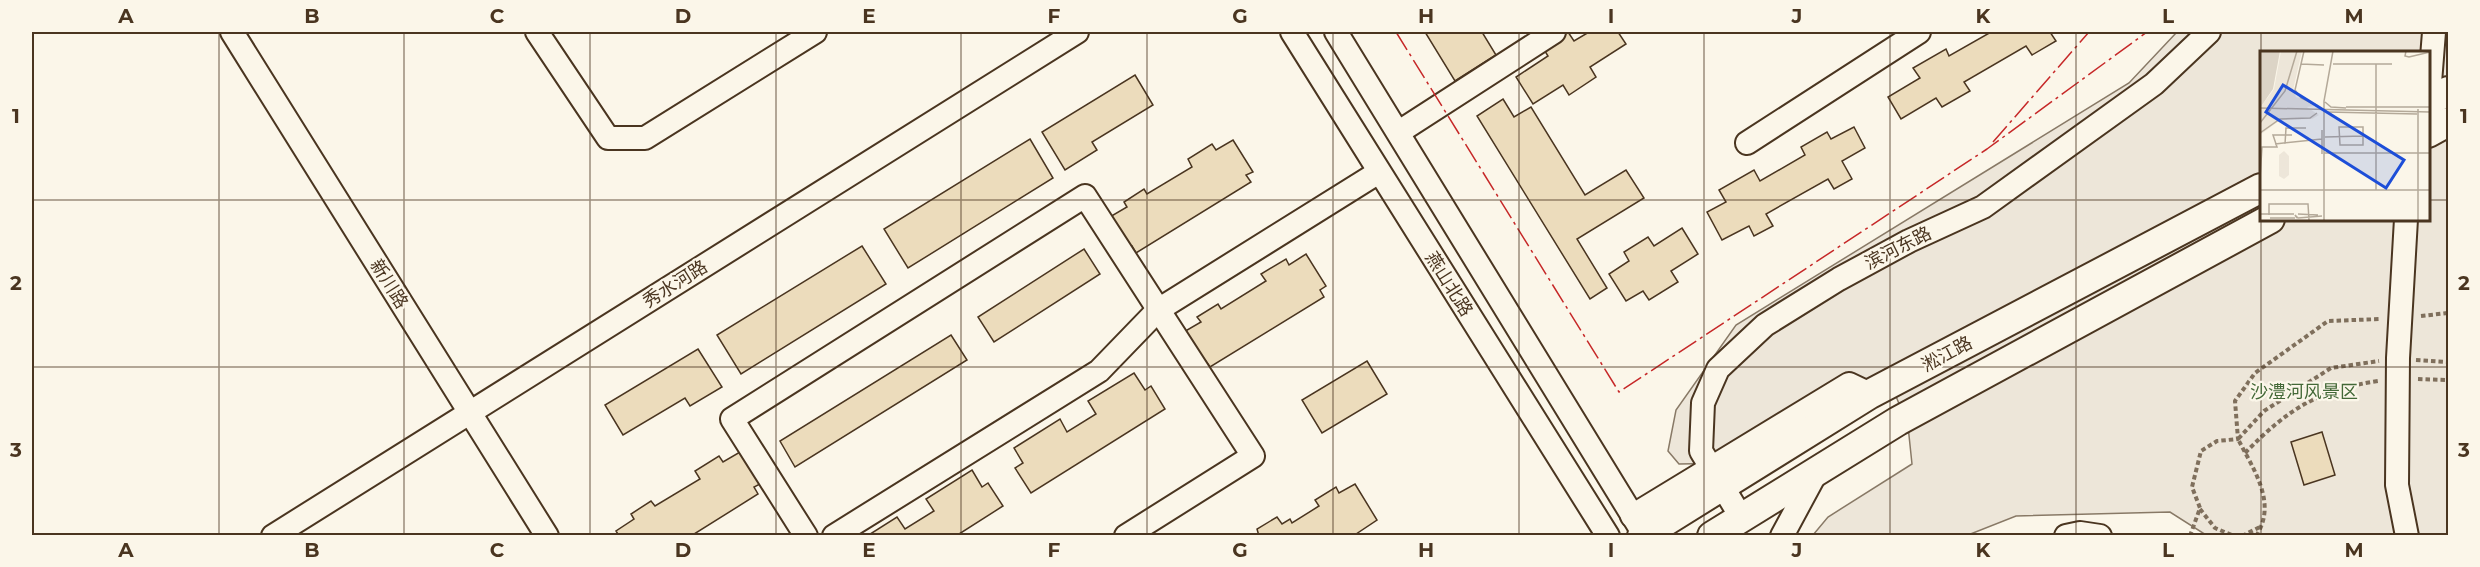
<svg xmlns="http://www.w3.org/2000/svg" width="2480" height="567" viewBox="0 0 2480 567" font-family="Montserrat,'Noto Sans SC',sans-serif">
  <rect width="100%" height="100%" fill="#fbf6e9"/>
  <path fill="#ede6d9" stroke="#887966" stroke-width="1.5" fill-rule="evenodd" d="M2177,32H2448V535H2206L2170,512L2016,516L1968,535H1813L1828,517L1912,464L1908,426L1885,369L1737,463L1679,464L1668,451L1676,410L1736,325L2129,83ZM2261,52H2428V219H2261Z"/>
  <g fill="#ecdcbc" stroke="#4a3520" stroke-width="1.5">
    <path d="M1425,32H1482L1496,55L1455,81Z"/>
    <path d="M1568,32L1574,41L1589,32H1618L1626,44L1590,67L1596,77L1569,95L1563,85L1533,104L1516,77L1548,56L1543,48Z"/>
    <path d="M1991,32H2050L2056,41L2032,55L2026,46L1964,82L1970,91L1942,107L1936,98L1901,119L1888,97L1920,78L1913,68L1946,49L1949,56Z"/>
    <path d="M1135,75L1153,105L1092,142L1097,150L1065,170L1042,132Z"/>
    <path d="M1503,99L1514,117L1531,107L1585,195L1626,170L1644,198L1577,239L1607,288L1590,299L1477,116Z"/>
    <path d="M1854,127L1865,148L1842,161L1852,179L1834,189L1828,179L1766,214L1773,226L1754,236L1749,226L1722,240L1707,212L1726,202L1719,190L1754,170L1760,181L1805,155L1801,147L1827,132L1831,139Z"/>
    <path d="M1030,139L1053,178L908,268L884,229Z"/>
    <path d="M1233,140L1253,172L1246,175L1251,182L1136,253L1132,246L1127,249L1108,218L1127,207L1124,202L1144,189L1147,194L1192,167L1188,159L1212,144L1216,150Z"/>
    <path d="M1682,228L1698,254L1671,271L1678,282L1649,300L1643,291L1626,301L1609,274L1629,261L1624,252L1648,237L1654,246Z"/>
    <path d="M862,246L886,284L741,374L717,335Z"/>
    <path d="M1084,249L1100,274L994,342L978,317Z"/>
    <path d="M1306,254L1326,286L1320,290L1324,297L1210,367L1205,360L1201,363L1182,333L1201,322L1197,317L1218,304L1221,309L1266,281L1261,274L1286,259L1289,265Z"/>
    <path d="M951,335L967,360L795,467L780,441Z"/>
    <path d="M698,349L722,387L690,406L685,398L623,435L605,405Z"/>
    <path d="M1367,361L1387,394L1322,433L1302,400Z"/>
    <path d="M1134,373L1145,390L1151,386L1165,409L1031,493L1015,468L1023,463L1014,448L1060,419L1067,432L1096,414L1088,401Z"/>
    <path d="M2322,432L2335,475L2304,485L2291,442Z"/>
    <path d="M740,452L760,484L754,487L758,494L691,536H619L616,531L634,519L631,514L651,501L655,506L700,479L695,471L719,456L723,462Z"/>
    <path d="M972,470L982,487L988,483L1003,506L956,536H867L897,517L905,529L934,511L926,499Z"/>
    <path d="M1355,484L1377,520L1353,536H1259L1257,529L1277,517L1282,524L1290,519L1292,523L1319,506L1315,500L1336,487L1339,493Z"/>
  </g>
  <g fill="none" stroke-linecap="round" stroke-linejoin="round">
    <g stroke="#4a3520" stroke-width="26">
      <g id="minor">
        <path d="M232,32L547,536"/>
        <path d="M537,32L608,138H645L815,32"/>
        <path d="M1292,32L1608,536"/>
        <path d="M1336,32L1645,536"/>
        <path d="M2428,108L2434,32"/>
        <path d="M1399,132L1554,32"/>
        <path d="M1747,143L1919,32"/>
        <path d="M2406,219L2398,358L2397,485L2407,536"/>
        <path d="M1632,516L1849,384L1870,394"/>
        <path d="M1741,517L1701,451L1703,403L1718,369L1765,325L1839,279L1909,241L1983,207L2154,84L2209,32"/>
        <path d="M273,536L1077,32"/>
        <path d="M806,536L732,419L1085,196L1253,456L1126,536"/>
        <path d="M834,536L1099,371L1158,310L1379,172"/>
        <path d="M1782,536L1817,471"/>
        <path d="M2066,536L2080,533L2100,536"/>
      </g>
    </g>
    <g stroke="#4a3520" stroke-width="32">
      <g id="major">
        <path d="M2428,102L2448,91"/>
        <path d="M2428,133L2448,122"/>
        <path d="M1642,536L1870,394L2261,188"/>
        <path d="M1712,536L1898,421L2270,219"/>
      </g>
    </g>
    <g stroke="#7f6f5c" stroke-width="4" stroke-dasharray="4.5 3" stroke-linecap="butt">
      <path d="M2421,316L2448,313"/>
      <path d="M2416,360L2448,362"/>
      <path d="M2418,379L2448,380"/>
      <path d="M2245,453C2287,410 2317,390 2378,381"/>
      <path d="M2200,509L2215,528L2234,536"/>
      <path d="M2190,536L2200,508L2192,487L2201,451L2217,441L2238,439L2235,401L2255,373L2328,321L2381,319"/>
      <path d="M2242,536L2262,526"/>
      <path d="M2256,536C2278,503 2253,469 2238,439L2264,411L2331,368L2379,361"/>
    </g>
    <use href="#minor" stroke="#fbf6e9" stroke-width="22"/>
    <use href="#major" stroke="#fbf6e9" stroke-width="28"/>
    <g stroke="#c62828" stroke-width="1.5" stroke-dasharray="21 4.5 3 4.5" stroke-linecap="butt">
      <path d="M1396,32L1619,392L1987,149L2147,32"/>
      <path d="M1993,142L2089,32"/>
    </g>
  </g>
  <path fill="none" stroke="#4a3520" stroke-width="1.5" stroke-opacity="0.55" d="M219,32V536M404,32V536M590,32V536M776,32V536M961,32V536M1147,32V536M1333,32V536M1519,32V536M1704,32V536M1890,32V536M2076,32V536M2261,32V52M32,200H2261M2428,200H2448M2261,219V536M32,367H2448"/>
  <g text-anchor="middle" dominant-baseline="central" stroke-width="4.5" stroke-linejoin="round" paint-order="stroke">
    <g font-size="18" fill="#4a3520" stroke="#fbf6e9">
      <text transform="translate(1898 248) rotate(-27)">滨河东路</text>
      <text transform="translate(389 284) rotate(58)">新川路</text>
      <text transform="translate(675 284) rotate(-32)">秀水河路</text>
      <text transform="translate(1449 284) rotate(58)">燕山北路</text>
      <text transform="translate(1947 354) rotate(-28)">淞江路</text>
    </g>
    <g font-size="18" fill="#436837" stroke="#fbf6e9">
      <text x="2304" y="392">沙澧河风景区</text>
    </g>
  </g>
  <g transform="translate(2260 51)">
    <rect width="170" height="170" fill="#fbf6e9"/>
    <path d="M21,0H42L33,39L36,46L53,52L54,55L47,56L59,64L52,68L20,69L0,84V57L14,38ZM24,100L29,105V124L24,128L19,125V104Z" fill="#ede6d9"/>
    <path d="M0,0H20L13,38L0,57Z" fill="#dcd4c6"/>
    <path fill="none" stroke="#b4a999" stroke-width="1.5" d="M44,0L35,39L41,47L58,55M146,0L145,5L149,6L170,1M41,13L64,14M73,13H132M65,51L71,56L86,57M86,56H170M0,57L170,61M158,58V169M67,61L157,63M0,72L25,40L37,0M79,76H103V94H80ZM0,82L20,68L50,67L57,62M65,86L103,85M15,93L62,88M25,93L26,77H46M64,102H170M62,103V79M0,127L2,96H17L13,84H32M0,139H170M116,139V13M0,163H34M38,163L58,164M9,164V153H48L49,169M10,167H35M37,167L35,164L38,167L62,165M64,169V50L73,0"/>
    <path fill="#1d4ed8" fill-opacity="0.15" stroke="#1d4ed8" stroke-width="3" d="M23,34L144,109L126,137L6,61Z"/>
    <rect width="170" height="170" fill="none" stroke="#4a3520" stroke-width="3"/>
  </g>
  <rect width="2480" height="567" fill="none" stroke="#fbf6e9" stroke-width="66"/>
  <rect x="33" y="33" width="2414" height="501" fill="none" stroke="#4a3520" stroke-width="2"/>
  <g font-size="20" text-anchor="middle" font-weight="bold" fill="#4a3520">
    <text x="126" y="23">A</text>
    <text x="312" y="23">B</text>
    <text x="497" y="23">C</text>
    <text x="683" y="23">D</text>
    <text x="869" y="23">E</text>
    <text x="1054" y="23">F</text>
    <text x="1240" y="23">G</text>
    <text x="1426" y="23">H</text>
    <text x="1611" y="23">I</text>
    <text x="1797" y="23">J</text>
    <text x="1983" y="23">K</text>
    <text x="2168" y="23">L</text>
    <text x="2354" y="23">M</text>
    <text x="16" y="123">1</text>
    <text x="2464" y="123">1</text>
    <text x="16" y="290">2</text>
    <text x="2464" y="290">2</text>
    <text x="16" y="457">3</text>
    <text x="2464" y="457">3</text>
    <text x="126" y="557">A</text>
    <text x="312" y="557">B</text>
    <text x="497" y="557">C</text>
    <text x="683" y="557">D</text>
    <text x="869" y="557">E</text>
    <text x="1054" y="557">F</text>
    <text x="1240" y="557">G</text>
    <text x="1426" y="557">H</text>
    <text x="1611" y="557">I</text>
    <text x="1797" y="557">J</text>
    <text x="1983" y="557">K</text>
    <text x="2168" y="557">L</text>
    <text x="2354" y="557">M</text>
  </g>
</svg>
